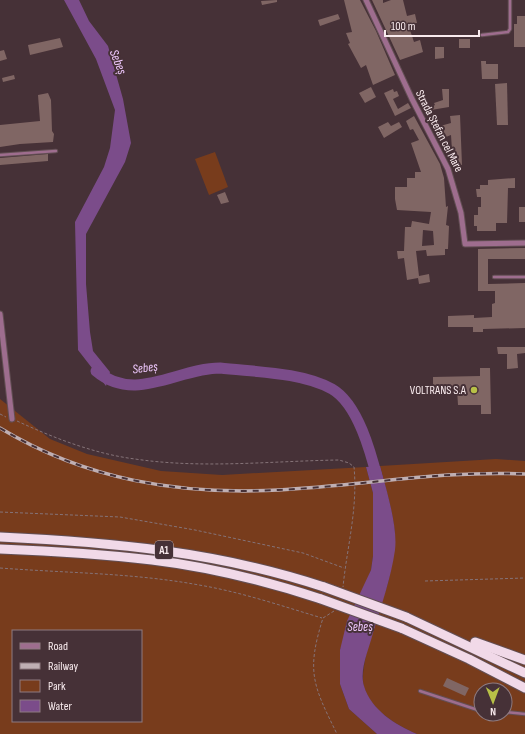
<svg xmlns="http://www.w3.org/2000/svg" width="525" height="734" viewBox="0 0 525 734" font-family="'Sofia Sans Condensed',sans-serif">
  <rect width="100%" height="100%" fill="#463137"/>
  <g fill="#783c1c" fill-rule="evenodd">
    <path d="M215,152L228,187L209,195L195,159Z"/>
    <path d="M0,399L50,439L87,454L161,471L222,475L366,467L373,493V556L371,570L340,650V684L349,709L377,734H0ZM13,631H141V721H13Z"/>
    <path d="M496,459L525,461V734H417C396,725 371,710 364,687C358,666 381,605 388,583C391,569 394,552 395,538C395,519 385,485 380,466ZM481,690H505V714H481Z"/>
  </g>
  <g fill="#7b4c8a">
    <path d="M64,0H79L89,21L108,46L123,99L131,143L125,162L86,234V284L90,332L93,351L110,372L106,386L78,350L75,222L104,167L110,148L115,110L96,59Z"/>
    <path d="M380,466C386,488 398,527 395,550C391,578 381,606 373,633C369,649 359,670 364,686C371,710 396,725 417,734H377L349,709L340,684V650L347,621L371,570L373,556V493L366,467Z"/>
  </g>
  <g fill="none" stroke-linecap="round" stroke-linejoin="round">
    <path stroke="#7b4c8a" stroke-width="11" d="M96,371C135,404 178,368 220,368C254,372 302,372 332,389C358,404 371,453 378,481"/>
  </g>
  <g fill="#806664" fill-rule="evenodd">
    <path d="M277,0V2L262,5L261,1Z"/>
    <path d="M344,0H360L376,31L395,75L373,85L366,65L361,68L348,44L350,43L346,33L352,32Z"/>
    <path d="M372,0H383V3L391,0H403L407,16L415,14L417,23L408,24L414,42L420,40L423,52L400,60Z"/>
    <path d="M338,14L340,19L320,26L318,20Z"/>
    <path d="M517,16H525V47H514V24H517Z"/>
    <path d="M60,38L63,47L30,55L28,45Z"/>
    <rect x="459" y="39" width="11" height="9"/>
    <path d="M435,47H444V58L435,59Z"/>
    <path d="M4,50L7,59L0,61V51Z"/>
    <path d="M481,61H486V64H498V79H482Z"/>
    <path d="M14,75L15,79L3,82L2,78Z"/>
    <path d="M507,83L508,125H497L495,84Z"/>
    <path d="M371,87L376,97L365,103L359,93Z"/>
    <path d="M393,89L394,92L397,91L399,96L393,99L398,109L408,103L411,108L395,116L384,93Z"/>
    <path d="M442,89H449V107L425,111L435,105L434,103L443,100Z"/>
    <path d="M48,93L51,100L52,131L54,134L53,142L20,144L0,147V125L40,121L38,95Z"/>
    <path d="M460,115L462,165L453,166L451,135L438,140L433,128L451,123L450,116Z"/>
    <path d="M414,116L440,164L444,178L446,207L448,206L446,225L449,226L448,249H445V255L427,256L426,250L416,251L419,276L429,274L430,282L419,284L418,278L407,280L404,258L398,259L397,251H404L405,227H411L412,221L429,224L431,212L397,210L395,199V187H407V178H415V172H421L411,143L419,140L413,129L410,130L406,121ZM423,230L433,231L434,245L422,246Z"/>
    <path d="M388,122L391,126L399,122L402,127L384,138L378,127Z"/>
    <path d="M48,154V161L0,165V158Z"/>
    <path d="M515,178V188H508L507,223H496V231H477V226H474V215H478V207H481V197H477L476,189H480V185H488V180Z"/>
    <path d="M225,192L229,202L221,204L217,195Z"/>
    <rect x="519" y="207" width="6" height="15"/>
    <path d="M525,248V259H488V284L525,283V328L483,329V332H473V327H448V316L474,315V318L492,317V304L495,303V291H478V249Z"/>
    <path d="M497,347H525V353L517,354L518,368L507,369V354H498Z"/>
    <path d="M480,368H490L491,414H481V405H458L457,389L433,390V377L480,376Z"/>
    <path d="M447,678L469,688L465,696L443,686Z"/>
  </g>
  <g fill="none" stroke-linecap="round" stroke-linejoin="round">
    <g stroke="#634f54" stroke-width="4.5">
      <g id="lane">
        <path d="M482,35L508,32L510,29V0"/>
        <path d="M0,155L56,151"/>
        <path d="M494,277H525"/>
        <path d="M420,691L481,711"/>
        <path d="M505,712L525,714"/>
      </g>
    </g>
    <g stroke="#634f54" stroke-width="7">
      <g id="street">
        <path d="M366,0L412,99L448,169L461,213L465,244L525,243"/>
        <path d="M0,314L12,419"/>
      </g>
    </g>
    <g stroke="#634f54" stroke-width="11">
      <g id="highway">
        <path d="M0,537C110,542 219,552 324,587"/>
        <path d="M0,549C51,551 102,554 152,560C210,567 266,581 321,599"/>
        <path d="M406,617L525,673"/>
        <path d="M401,628L469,659L525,688"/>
        <path d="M475,642L525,660"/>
      </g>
    </g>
    <g stroke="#857378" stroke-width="1" stroke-dasharray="3 2" stroke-linecap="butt">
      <path d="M0,414L6,417"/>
      <path d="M17,421C54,438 95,454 135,459C203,469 271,461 339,460L349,463L354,467C358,508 347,547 343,587"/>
      <path d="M0,512L120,517L195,530L303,553L344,568"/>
      <path d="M0,568C66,573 134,573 199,585C241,592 282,606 322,618"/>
      <path d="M425,581L525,578"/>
      <path d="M334,611L323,618C306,672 313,685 337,734"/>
    </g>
    <use href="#lane" stroke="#9e6d8e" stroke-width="2.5"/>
    <use href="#street" stroke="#9e6d8e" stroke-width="5"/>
    <use href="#highway" stroke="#f1d9e8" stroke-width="9"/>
    <g stroke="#bfafb3" stroke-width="3.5">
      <path id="rail" d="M0,428C86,480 179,495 278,490C361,486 442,470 525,474"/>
    </g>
    <use href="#rail" stroke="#463137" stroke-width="2" stroke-dasharray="6" stroke-linecap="butt"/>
    <g stroke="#634f54" stroke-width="11" stroke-linecap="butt">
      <g id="highway-bridge">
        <path d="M324,587L406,617"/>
        <path d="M321,599L401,628"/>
      </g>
    </g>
    <use href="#highway-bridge" stroke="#f1d9e8" stroke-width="9"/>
  </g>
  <circle fill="#b8c147" stroke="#463137" stroke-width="1.5" cx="474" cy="390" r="4"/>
  <g text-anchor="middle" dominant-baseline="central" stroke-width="4" stroke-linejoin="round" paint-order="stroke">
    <rect fill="#463137" stroke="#c3b3b7" stroke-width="1" x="155" y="541" width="18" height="18" rx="3"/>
    <g font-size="11" font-weight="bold" fill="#f9ebee">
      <text x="164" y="550">A1</text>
    </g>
    <g font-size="12" fill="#f9ebee" stroke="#463137">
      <text transform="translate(439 131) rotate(63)">Strada Ștefan cel Mare</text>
    </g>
    <g font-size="12" fill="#f9ebee" stroke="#463137" text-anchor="end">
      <text x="466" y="390">VOLTRANS S.A</text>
    </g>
    <g font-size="13" font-style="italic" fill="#eec7fc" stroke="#463137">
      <text transform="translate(118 62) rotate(68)">Sebeș</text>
      <text transform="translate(145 368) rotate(-7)">Sebeș</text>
      <text x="360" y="627">Sebeș</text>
    </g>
  </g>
  <rect x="12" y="630" width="130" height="92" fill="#463137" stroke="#8e7b80"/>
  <rect x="20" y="643" width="20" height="6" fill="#9e6d8e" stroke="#8e7b80"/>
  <text x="48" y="650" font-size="12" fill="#f9ebee">Road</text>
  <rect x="20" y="663" width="20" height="6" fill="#bfafb3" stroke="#8e7b80"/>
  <text x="48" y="670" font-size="12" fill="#f9ebee">Railway</text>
  <rect x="20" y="680" width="20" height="12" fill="#783c1c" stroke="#8e7b80"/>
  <text x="48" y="690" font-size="12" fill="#f9ebee">Park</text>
  <rect x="20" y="700" width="20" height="12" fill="#7b4c8a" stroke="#8e7b80"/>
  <text x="48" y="710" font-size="12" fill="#f9ebee">Water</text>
  <g transform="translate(493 702) rotate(179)"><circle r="19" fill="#463137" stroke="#8e7b80"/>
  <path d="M0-3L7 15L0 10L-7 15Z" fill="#b8c147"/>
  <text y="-6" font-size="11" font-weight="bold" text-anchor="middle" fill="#f9ebee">N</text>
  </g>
  <path d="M385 30v6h94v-6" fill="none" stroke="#f9ebee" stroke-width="2"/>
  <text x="391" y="30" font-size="12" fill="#f9ebee" stroke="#463137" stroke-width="3" paint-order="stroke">100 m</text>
</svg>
